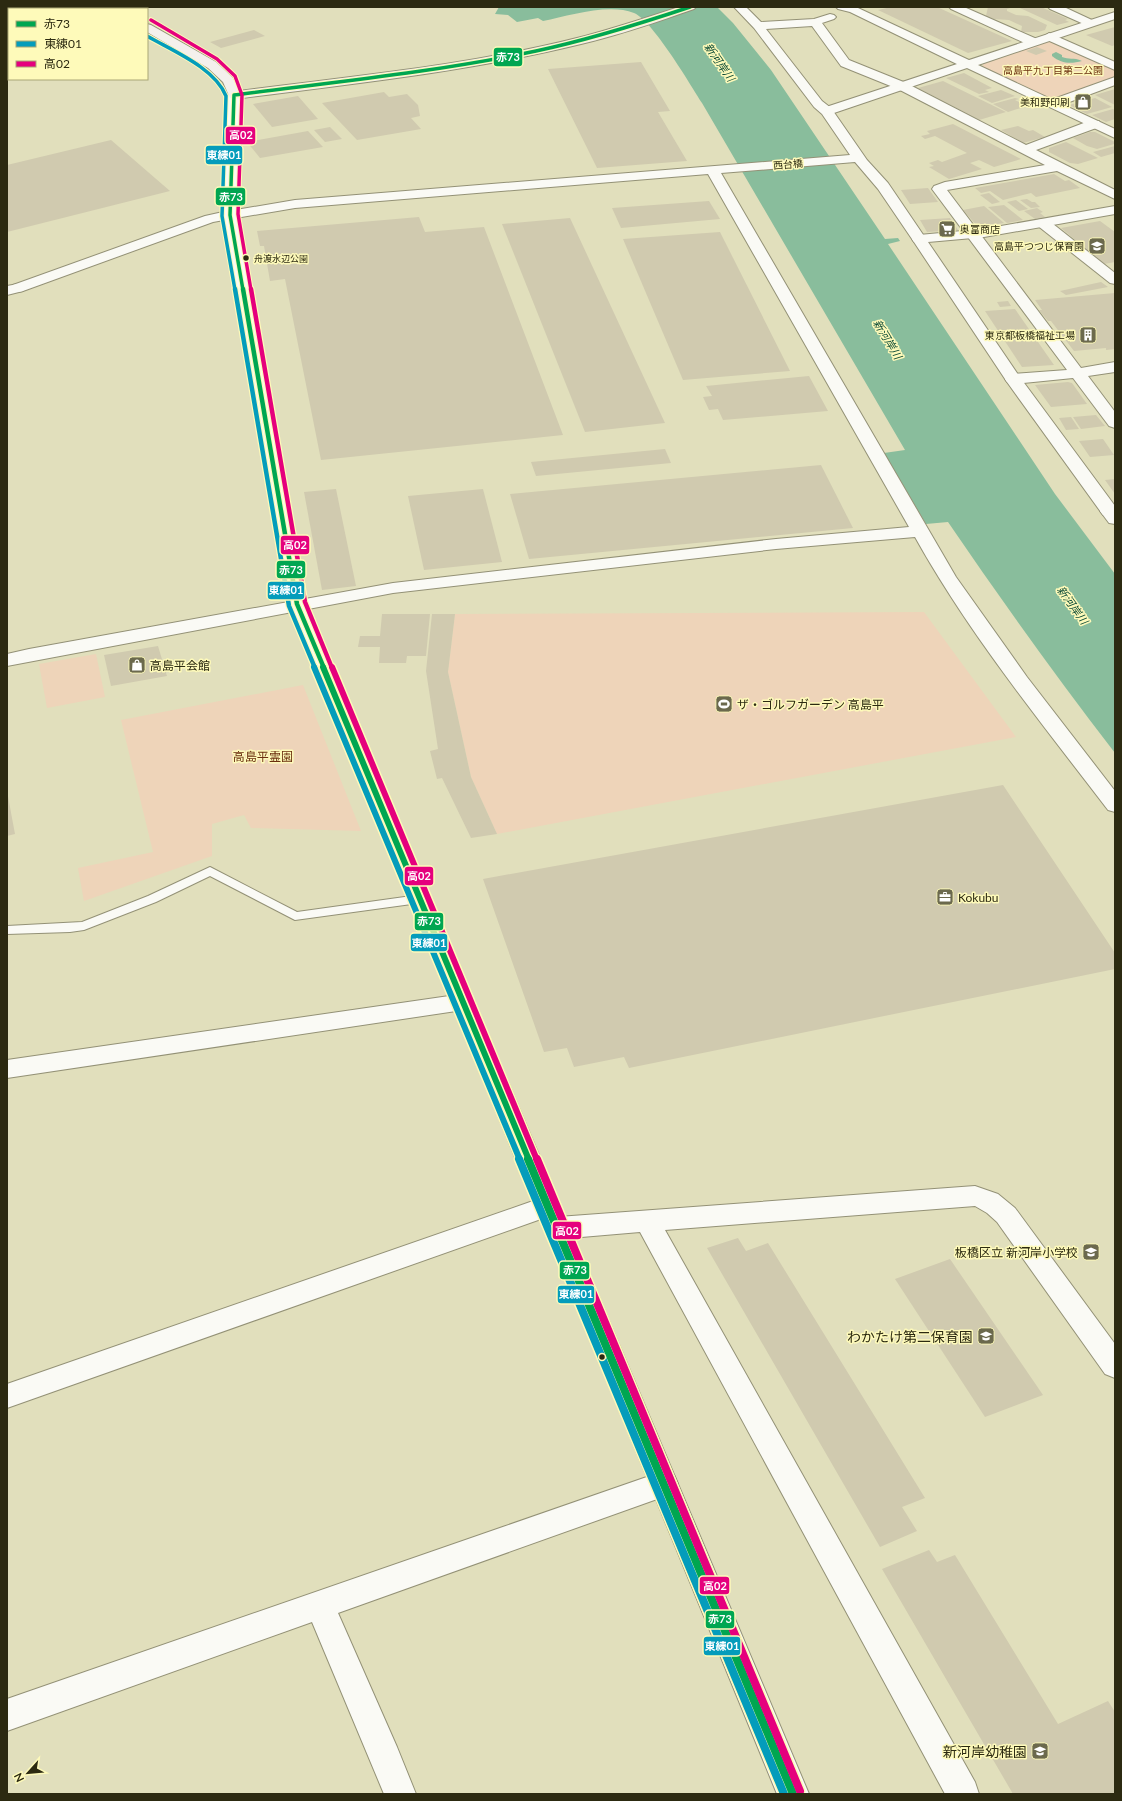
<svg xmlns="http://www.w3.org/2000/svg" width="1122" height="1801" viewBox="0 0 1122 1801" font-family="Lato,'Noto Sans JP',sans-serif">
  <rect width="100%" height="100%" fill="#e1dfbc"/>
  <g fill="#eed4b9">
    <path d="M1048,42H1056L1115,68V77L1057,99L1050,98L983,67V64Z"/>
    <path d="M924,612L1016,737L497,834L471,777L448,672L455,614Z"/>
    <path d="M96,654L105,697L47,708L39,664Z"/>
    <path d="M303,685L361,831L251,828L244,815L212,824V856L84,901L78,868L153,852L121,720Z"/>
  </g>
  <g fill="#89bd9c">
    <path d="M499,7H717L733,23L771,70L885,239L898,238L900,241L888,244L1055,494L1115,574V753C1057,678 1002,601 948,522L926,524L884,453L905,450L702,103C690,84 652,20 634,13C608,3 569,16 543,21L538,18L517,22L508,15L495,14Z"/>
    <path d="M1056,52L1062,55V57C1069,60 1073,57 1082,61C1071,64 1062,64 1052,56V54Z"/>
  </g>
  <g fill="#d0caaf">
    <path d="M891,7H937L1012,41L968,53L878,10Z"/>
    <path d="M988,7H1014L1007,9V11L1016,15L1028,16L1047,25L1045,30L1038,32H1021L1022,26L1009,20L994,19L986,16Z"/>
    <path d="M1024,7H1041L1068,19L1065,20L1069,22L1057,25L1020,8Z"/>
    <path d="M1115,27V45L1112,46L1086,35Z"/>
    <path d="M254,30L265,36L221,48L210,42Z"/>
    <path d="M1037,47L1047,51L1036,55L1026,51Z"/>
    <path d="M641,62L670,111L658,112L687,161L597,168L548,69Z"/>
    <path d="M964,73L992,88L985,90L989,92L979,94L946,78Z"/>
    <path d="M943,81L1006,112L979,120L918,88Z"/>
    <path d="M1115,89V105L1095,95Z"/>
    <path d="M1001,90L1015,96L992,103L978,96Z"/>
    <path d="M384,92L389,97L407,94L418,105L420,116L411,118L421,129L357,140L322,103Z"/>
    <path d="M298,96L318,119L272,127L253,104Z"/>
    <path d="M1015,98L1019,99L1015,100L1027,106L1008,112L993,104Z"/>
    <path d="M1095,98L1112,107L1087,114L1069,105Z"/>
    <path d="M1113,109L1115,110V119L1106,122L1092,115Z"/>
    <path d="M953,124L1021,159L994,167L979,160L970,163L982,169L949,179L929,167L934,166L929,163L938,160L942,162L967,153L935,136L925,139L921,136L930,134L927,131Z"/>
    <path d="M1018,126L1029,131L1033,130L1045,137L1023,143L1001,130Z"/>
    <path d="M330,127L342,139L325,142L314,130Z"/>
    <path d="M308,131L323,147L260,158L247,142Z"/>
    <path d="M1090,132H1095L1115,142L1114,144L1097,149L1087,146L1073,138Z"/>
    <path d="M111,140L170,191L7,232V165Z"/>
    <path d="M1066,142L1098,158L1078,164L1070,163L1049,152V148Z"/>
    <path d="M1115,146V153L1101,157L1093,152Z"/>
    <path d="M1054,174L1065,181L1069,180L1080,188L1036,197L1031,193L1003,200L990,191L981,193L975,188Z"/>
    <path d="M928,188L938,202L910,204L901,190Z"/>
    <path d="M989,193L1000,202L992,204L980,195Z"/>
    <path d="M1027,199L1032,202H1035L1040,207L1031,208L1020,200Z"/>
    <path d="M1016,200L1028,209L1019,211L1007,202Z"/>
    <path d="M709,201L720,219L621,228L612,208Z"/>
    <path d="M1004,205L1023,220L1007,223L988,207Z"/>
    <path d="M984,206L1004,223L978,227L963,210Z"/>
    <path d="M1037,208L1043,212L1040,213L1045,217L1035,219L1024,211Z"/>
    <path d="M419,217L425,232L484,227L563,435L321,460L285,279L270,281L264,246H260L257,231Z"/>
    <path d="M570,218L665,423L585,432L502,224Z"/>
    <path d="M950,218L958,230L927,232L920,220Z"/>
    <path d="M1100,221L1115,232V262L1104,264L1061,228Z"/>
    <path d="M720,232L790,371L683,380L623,239Z"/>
    <path d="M1101,282L1108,287L1066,295L1060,291Z"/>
    <path d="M1115,293V349L1106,350V348L1074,351L1051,321H1048L1039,310H1042L1035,300Z"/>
    <path d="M1008,301L1011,306L1000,307L997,302Z"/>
    <path d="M1015,309L1054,365L1022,367L985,311Z"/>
    <path d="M809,376L828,411L723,420L718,409L709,410L703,397L712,396L706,386Z"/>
    <path d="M1068,382L1072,383L1087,404L1051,407L1035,385Z"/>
    <path d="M1096,415L1105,426L1081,429L1073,417Z"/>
    <path d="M1071,417L1079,429L1066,430L1059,418Z"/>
    <path d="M1103,439L1114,455L1090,457L1079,441Z"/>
    <path d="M665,449L671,463L536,476L531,462Z"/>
    <path d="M821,465L853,528L529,559L510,494Z"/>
    <path d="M1115,479V494L1105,480Z"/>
    <path d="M336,489L356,586L322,590L304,492Z"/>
    <path d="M483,489L502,562L424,570L408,496Z"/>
    <path d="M382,614H430L426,656H407L406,663H379L380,647H358L360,636H380Z"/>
    <path d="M432,614H455L448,672L471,777L497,834L471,838L442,778L437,779L430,751L438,749L426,671Z"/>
    <path d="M158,646L167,676L111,686L104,655Z"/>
    <path d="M1003,785L1115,953V969L629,1068L624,1057L574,1067L567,1048L544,1052L483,879Z"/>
    <path d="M7,791L15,834L7,836Z"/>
    <path d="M738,1238L746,1251L768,1243L925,1498L902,1507L917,1531L880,1547L707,1248Z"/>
    <path d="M950,1259L1043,1395L985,1417L895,1279Z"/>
    <path d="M929,1550L937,1562L955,1555L1058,1724L1108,1701L1115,1712V1794H1013L882,1569Z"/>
  </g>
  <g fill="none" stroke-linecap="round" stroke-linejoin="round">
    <g stroke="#939176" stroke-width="2">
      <path id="service" d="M210,867L297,912L419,895L423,896L425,899L423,902L419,903L295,920L210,876L156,902L84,930L70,932L7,934V926L82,922L148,896Z"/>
    </g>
    <g stroke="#939176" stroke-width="2">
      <g id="minor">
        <path d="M734,7H746L761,22L814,19L830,14L834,15L836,17L834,19L822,23L849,60L906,83L1026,145L1089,121H1099L1100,124L1099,127L1036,150L1115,190V199L1057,171L947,190L1081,368L1115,362V372L1088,376L1115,412V428L1109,426L1073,378L1013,384L1007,382L1005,379L1007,376L1013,374L1067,370L932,189L934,186L945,182L1045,165L898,89L841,66L812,26L766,29L822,101L831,108L867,160L888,183L926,239L924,242H914L878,189L855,162L721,173L956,577L1027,677L1115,791V812L1108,810C1040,721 969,634 915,537L776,549L393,593L7,666V654L29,649L393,583L776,539L909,527L708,174L295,208L230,219L225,218L223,215L225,212L230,211L295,200L850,155L822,114L814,107L754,28Z"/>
        <path d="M836,7L858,8L971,61L973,64L971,67H963L850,12L838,9Z"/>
        <path d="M949,7H964L1037,39L1039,42L1037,45H1029L951,9Z"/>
        <path d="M1048,7H1064L1094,21L1096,23L1094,25H1086L1050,9Z"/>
        <path d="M1049,33L1115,62V70L1045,39L1043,37Z"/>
        <path d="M1115,77V85L1056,107H1048L1046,104L1048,101Z"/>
        <path d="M1043,219L1048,220L1115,273V284L1110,283L1038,226L1036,223L1038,220Z"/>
        <path d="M18,284L23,285L25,288L23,291L7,295V286Z"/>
        <path d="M1109,506L1115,507V524L1109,523L1100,511L1103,507Z"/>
        <path d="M463,994L471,996L475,1002L471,1008L463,1010L7,1078V1060Z"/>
        <path d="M975,1186L998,1194L1015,1208L1115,1344V1378L1105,1374L997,1222L987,1213L975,1206L665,1230L975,1782L979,1794H945L640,1232L558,1239L549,1235L545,1228L549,1221L558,1217Z"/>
        <path d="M664,1471L674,1475L678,1484L674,1493L338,1613L397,1747L416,1794H384L312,1622L7,1731V1699Z"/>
      </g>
    </g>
    <g stroke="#939176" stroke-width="2">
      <g id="tertiary">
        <path d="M1115,12V19L978,65L1115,129V138L967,68L831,114H823L821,111L823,108Z"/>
        <path d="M234,91L238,92L240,95L237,215L306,604L809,1794H777L541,1219L7,1408V1384L533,1201L288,604L224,220L213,222L23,291L18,292L13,291L11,288L13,285L205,216L223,212L228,95L230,92Z"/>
        <path d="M1115,206V214L984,237L928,242L1019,376L1115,506V516L1103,515L1007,382L912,239L914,236L919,235L984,229Z"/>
      </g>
    </g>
    <g stroke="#939176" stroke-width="2">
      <g id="secondary">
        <path d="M107,7H120L122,9H109Z"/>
        <path d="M679,7H696L694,9C657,22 619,35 581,44C467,72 350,84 234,99L230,98L223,82L208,68L147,32V24L151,25L216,62L233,78L239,91C352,76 466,66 577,38C612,29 645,18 679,7Z"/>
      </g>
    </g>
    <use href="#service" fill="#fafaf5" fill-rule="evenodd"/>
    <use href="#minor" fill="#fafaf5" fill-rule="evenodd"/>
    <use href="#tertiary" fill="#fafaf5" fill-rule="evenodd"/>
    <use href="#secondary" fill="#f4f0ec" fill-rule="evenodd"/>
    <g stroke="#fefaba" stroke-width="5.5">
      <path id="bus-1-far3" d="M243,290L230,215L234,95C335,82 436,72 536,51C588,40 639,24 690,7"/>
    </g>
    <g stroke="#fefaba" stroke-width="7">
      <path id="bus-1-far2" d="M243,289L297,604L324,668"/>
    </g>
    <g stroke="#fefaba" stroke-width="9">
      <path id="bus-1-far1" d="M323,667L529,1160"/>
    </g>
    <g stroke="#fefaba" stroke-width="11">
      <path id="bus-1" d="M528,1159L793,1794"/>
    </g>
    <g stroke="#fefaba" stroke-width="5.5">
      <path id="bus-2-far3" d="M147,36C173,51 215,68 226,96L222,216L235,290"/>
    </g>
    <g stroke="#fefaba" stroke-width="7">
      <path id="bus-2-far2" d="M235,289L289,606L315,668"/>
    </g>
    <g stroke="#fefaba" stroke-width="9">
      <path id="bus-2-far1" d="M314,667L520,1160"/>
    </g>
    <g stroke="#fefaba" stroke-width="11">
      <path id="bus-2" d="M519,1159L784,1794"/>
    </g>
    <g stroke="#fefaba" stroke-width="5.5">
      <path id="bus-3-far3" d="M151,20L217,59L235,76L242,95L238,214L251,290"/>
    </g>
    <g stroke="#fefaba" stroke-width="7">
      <path id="bus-3-far2" d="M251,289L305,602L332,668"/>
    </g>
    <g stroke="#fefaba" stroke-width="9">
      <path id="bus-3-far1" d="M332,667L537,1160"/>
    </g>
    <g stroke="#fefaba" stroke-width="11">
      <path id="bus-3" d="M537,1159L800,1791"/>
    </g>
    <use href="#bus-1-far3" stroke="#00a651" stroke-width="3.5"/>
    <use href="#bus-1-far2" stroke="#00a651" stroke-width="4.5"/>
    <use href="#bus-1-far1" stroke="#00a651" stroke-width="6"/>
    <use href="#bus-1" stroke="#00a651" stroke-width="8"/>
    <use href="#bus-2-far3" stroke="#049cbb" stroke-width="3.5"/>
    <use href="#bus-2-far2" stroke="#049cbb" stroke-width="4.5"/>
    <use href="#bus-2-far1" stroke="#049cbb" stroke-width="6"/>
    <use href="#bus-2" stroke="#049cbb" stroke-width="8"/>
    <use href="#bus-3-far3" stroke="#e5007d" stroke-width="3.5"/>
    <use href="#bus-3-far2" stroke="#e5007d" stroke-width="4.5"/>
    <use href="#bus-3-far1" stroke="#e5007d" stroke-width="6"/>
    <use href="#bus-3" stroke="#e5007d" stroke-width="8"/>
  </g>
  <defs>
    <g id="shop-square" transform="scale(0.9)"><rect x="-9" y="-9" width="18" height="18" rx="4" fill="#6b694d" stroke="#fefaba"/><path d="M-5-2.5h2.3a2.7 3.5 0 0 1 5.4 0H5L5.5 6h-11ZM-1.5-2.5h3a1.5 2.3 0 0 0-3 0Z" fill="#fff"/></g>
    <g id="supermarket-square" transform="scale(0.9)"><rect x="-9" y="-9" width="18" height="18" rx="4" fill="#6b694d" stroke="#fefaba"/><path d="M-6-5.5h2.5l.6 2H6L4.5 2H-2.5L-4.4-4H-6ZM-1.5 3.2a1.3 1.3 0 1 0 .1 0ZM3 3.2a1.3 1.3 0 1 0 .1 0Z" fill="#fff"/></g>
    <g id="school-square" transform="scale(0.9)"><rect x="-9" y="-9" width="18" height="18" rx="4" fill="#6b694d" stroke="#fefaba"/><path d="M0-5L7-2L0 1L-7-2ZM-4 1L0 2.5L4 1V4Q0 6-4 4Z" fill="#fff"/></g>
    <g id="building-square" transform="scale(0.9)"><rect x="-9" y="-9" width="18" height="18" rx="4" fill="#6b694d" stroke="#fefaba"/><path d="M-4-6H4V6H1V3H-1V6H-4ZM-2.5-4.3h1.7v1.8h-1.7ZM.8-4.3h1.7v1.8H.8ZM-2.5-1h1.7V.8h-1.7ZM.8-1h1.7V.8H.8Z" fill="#fff"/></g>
    <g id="stadium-square" transform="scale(0.9)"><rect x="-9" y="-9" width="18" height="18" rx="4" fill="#6b694d" stroke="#fefaba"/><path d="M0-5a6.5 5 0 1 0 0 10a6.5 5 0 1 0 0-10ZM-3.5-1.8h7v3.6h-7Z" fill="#fff"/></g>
    <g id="office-square" transform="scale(0.9)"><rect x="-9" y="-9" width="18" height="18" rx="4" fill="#6b694d" stroke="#fefaba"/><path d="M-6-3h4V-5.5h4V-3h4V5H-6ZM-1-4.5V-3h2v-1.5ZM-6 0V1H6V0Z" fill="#fff"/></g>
  </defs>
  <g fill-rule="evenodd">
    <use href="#shop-square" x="1083" y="102"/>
    <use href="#supermarket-square" x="947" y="229"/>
    <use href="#school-square" x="1097" y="246"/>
    <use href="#building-square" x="1088" y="335"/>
    <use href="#shop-square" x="137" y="665"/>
    <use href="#stadium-square" x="724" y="704"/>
    <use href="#office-square" x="945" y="897"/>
    <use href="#school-square" x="1091" y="1252"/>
    <use href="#school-square" x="986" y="1336"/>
    <use href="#school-square" x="1040" y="1751"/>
  </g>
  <g fill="#2c2a11" stroke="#fefaba" stroke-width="1.5">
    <circle cx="246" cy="258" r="3.5"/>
    <circle cx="602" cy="1357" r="3.5"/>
  </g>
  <g text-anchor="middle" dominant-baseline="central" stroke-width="3" stroke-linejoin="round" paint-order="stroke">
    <g font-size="9" fill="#2c2a11" stroke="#fefaba" text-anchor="start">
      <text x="254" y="258">舟渡水辺公園</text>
    </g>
    <g font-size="10" fill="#6b2f0f" stroke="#fefaba">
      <text x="1053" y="70">高島平九丁目第二公園</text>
    </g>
    <g font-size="10" fill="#2c2a11" stroke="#fefaba" text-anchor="end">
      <text x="1070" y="102">美和野印刷</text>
      <text x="960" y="229" text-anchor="start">奥富商店</text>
      <text x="1084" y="246">高島平つつじ保育園</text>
      <text x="1075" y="335">東京都板橋福祉工場</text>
    </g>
    <g font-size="10" fill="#2c2a11" stroke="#fefaba">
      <text transform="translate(788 164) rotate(-5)">西台橋</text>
    </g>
    <g font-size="11" font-style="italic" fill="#0c4b36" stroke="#fefaba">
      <text transform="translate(720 62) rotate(55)">新河岸川</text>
      <text transform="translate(888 339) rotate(59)">新河岸川</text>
      <text transform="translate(1073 605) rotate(54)">新河岸川</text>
    </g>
    <g font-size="12" fill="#2c2a11" stroke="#fefaba" text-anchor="start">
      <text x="150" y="665">高島平会館</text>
      <text x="737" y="704">ザ・ゴルフガーデン 高島平</text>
      <text x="958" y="897">Kokubu</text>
      <text x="1078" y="1252" text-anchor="end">板橋区立 新河岸小学校</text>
    </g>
    <g font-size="12" fill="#6b2f0f" stroke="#fefaba">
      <text x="263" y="756">高島平霊園</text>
    </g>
    <g font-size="14" fill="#2c2a11" stroke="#fefaba" text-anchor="end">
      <text x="973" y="1336">わかたけ第二保育園</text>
      <text x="1027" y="1751">新河岸幼稚園</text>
    </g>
  </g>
  <g stroke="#fefaba" stroke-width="1.5">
    <rect x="493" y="47" width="30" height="20" rx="4" fill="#00a651"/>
    <rect x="225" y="126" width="31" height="19" rx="4" fill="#e5007d"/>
    <rect x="205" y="145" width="38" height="20" rx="4" fill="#049cbb"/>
    <rect x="215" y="187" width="31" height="19" rx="4" fill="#00a651"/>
    <rect x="280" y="535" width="30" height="20" rx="4" fill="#e5007d"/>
    <rect x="276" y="560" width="30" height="19" rx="4" fill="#00a651"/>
    <rect x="267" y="581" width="38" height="19" rx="4" fill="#049cbb"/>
    <rect x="404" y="866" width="30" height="20" rx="4" fill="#e5007d"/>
    <rect x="414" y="912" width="30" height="19" rx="4" fill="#00a651"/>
    <rect x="410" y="933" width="38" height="19" rx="4" fill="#049cbb"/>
    <rect x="552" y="1221" width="30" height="19" rx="4" fill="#e5007d"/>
    <rect x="559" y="1261" width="31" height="19" rx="4" fill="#00a651"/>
    <rect x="557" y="1285" width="38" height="19" rx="4" fill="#049cbb"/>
    <rect x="699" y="1576" width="31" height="19" rx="4" fill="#e5007d"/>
    <rect x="705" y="1610" width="30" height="19" rx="4" fill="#00a651"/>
    <rect x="703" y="1636" width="38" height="20" rx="4" fill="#049cbb"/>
  </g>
  <g font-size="11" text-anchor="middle" font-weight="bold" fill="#fff">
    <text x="508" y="61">赤73</text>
    <text x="241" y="139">高02</text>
    <text x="224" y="159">東練01</text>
    <text x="231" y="201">赤73</text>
    <text x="295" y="549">高02</text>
    <text x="291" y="574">赤73</text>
    <text x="286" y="594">東練01</text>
    <text x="419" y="880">高02</text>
    <text x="429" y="925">赤73</text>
    <text x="429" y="947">東練01</text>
    <text x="567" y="1235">高02</text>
    <text x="575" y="1274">赤73</text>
    <text x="576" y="1298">東練01</text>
    <text x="715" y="1590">高02</text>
    <text x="720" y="1623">赤73</text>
    <text x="722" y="1650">東練01</text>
  </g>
  <rect width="1122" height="1801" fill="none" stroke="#2c2a11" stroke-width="16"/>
  <rect x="8" y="8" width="140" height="72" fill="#fefaba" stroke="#aaa776"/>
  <rect x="16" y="21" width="20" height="6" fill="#00a651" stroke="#aaa776"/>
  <text x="44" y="28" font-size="12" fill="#2c2a11">赤73</text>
  <rect x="16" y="41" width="20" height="6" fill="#049cbb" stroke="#aaa776"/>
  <text x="44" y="48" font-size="12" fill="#2c2a11">東練01</text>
  <rect x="16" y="61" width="20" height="6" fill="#e5007d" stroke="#aaa776"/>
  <text x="44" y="68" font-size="12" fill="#2c2a11">高02</text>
  <g transform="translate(28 1773) rotate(243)" stroke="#fefaba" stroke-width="3" paint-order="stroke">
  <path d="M0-3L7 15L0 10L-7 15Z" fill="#2c2a11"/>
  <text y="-6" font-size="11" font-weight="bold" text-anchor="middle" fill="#2c2a11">N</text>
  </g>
</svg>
